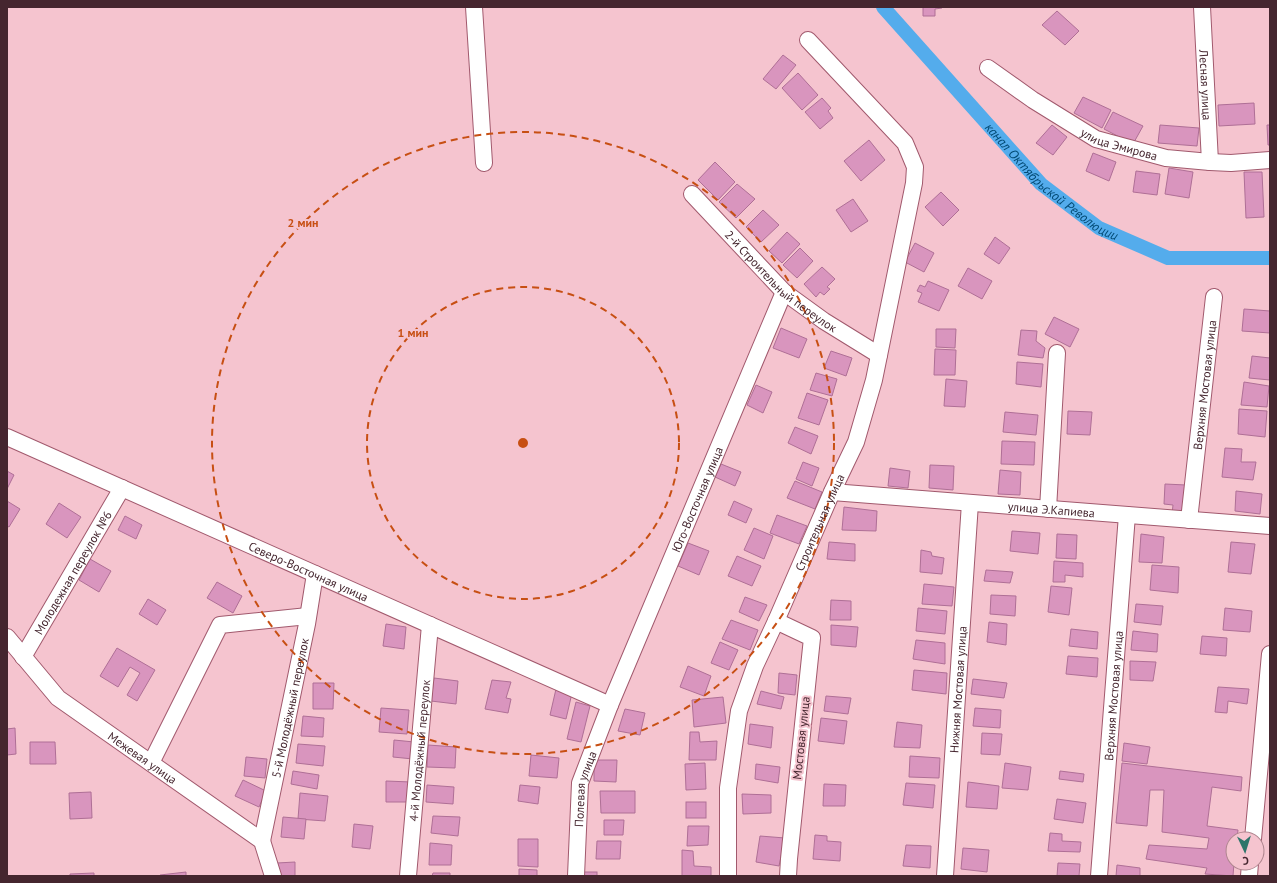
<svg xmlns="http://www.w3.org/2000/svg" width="1277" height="883" viewBox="0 0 1277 883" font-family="'PT Sans',sans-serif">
  <rect width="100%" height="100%" fill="#f5c4cf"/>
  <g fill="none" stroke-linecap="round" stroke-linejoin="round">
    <path stroke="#54acec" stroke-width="14" id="s1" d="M883,7L1041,184L1099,228L1168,258H1270"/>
  </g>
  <g fill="#d995be" stroke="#af6f96">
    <path d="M923,7H942V8L935,9V16H923Z"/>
    <path d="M1057,11L1079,31L1065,45L1042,25Z"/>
    <path d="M783,55L796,65L776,89L763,79Z"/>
    <path d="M798,73L818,95L802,110L782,88Z"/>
    <path d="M1083,97L1111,110L1102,128L1074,113Z"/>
    <path d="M822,98L831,108L828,111L833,118L820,129L805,112Z"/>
    <path d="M1254,103L1255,124L1219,126L1218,105Z"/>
    <path d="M1113,112L1143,126L1133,144L1104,129Z"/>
    <path d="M1052,125L1067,137L1053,155L1036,143Z"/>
    <path d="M1160,125L1199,128L1197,146L1158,143Z"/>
    <path d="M1267,125H1270V145H1268Z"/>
    <path d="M869,140L885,160L861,181L844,161Z"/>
    <path d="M1093,153L1116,162L1109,181L1086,171Z"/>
    <path d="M715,162L735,182L718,200L698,180Z"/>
    <path d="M1169,168L1193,172L1189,198L1165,194Z"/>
    <path d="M1136,171L1160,174L1157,195L1133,192Z"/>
    <path d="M1244,172H1262L1264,217L1246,218Z"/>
    <path d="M737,184L755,199L736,218L719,202Z"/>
    <path d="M941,192L959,210L943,226L925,207Z"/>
    <path d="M853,199L868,221L851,232L836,210Z"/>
    <path d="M763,210L779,225L761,242L746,227Z"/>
    <path d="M787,232L800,244L782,263L769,251Z"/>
    <path d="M995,237L1010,248L999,264L984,254Z"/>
    <path d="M915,243L934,253L924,272L905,262Z"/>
    <path d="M800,248L813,261L797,278L783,265Z"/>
    <path d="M822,267L835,279L827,287L830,289L824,295L820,292L816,297L804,284Z"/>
    <path d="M968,268L992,281L982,299L958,286Z"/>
    <path d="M928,281L949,290L939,311L918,302L922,293L917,291L920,285L925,287Z"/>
    <path d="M1244,309L1270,311V333L1242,331Z"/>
    <path d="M1054,317L1079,329L1070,347L1045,334Z"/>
    <path d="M781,328L807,339L799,358L773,348Z"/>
    <path d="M936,329H956L955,348L936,347Z"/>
    <path d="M1021,330L1037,331L1036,341L1045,348L1043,358L1018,355Z"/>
    <path d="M935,349L956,350L955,375H934Z"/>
    <path d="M831,351L852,358L846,376L824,368Z"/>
    <path d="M1252,356L1270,358V380L1249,378Z"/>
    <path d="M1017,362L1043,364L1041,387L1016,384Z"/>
    <path d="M816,373L837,379L832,396L810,390Z"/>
    <path d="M946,379L967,381L965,407L944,406Z"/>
    <path d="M1244,382L1269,386L1267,407L1241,405Z"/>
    <path d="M756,385L772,392L763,413L747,405Z"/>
    <path d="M807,393L828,400L819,425L798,418Z"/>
    <path d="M1239,409L1267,411L1265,437L1238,434Z"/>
    <path d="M1068,411L1092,412L1090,435L1067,434Z"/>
    <path d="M1005,412L1038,415L1036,435L1003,432Z"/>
    <path d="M795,427L818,436L811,454L788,443Z"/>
    <path d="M1002,441L1035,442L1034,465L1001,464Z"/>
    <path d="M1225,448L1242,449L1241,462H1256L1253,480L1222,477Z"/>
    <path d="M803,462L819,468L812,486L796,479Z"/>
    <path d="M721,464L741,472L735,486L715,477Z"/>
    <path d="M930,465L954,466L953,490L929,488Z"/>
    <path d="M890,468L910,471L908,488L888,486Z"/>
    <path d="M1000,470L1021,472L1020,495L998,494Z"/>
    <path d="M7,471L14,475L7,489Z"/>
    <path d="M795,481L822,492L815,509L787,498Z"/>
    <path d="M1165,484L1186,485L1184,515L1172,514L1173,505L1164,504Z"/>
    <path d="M1236,491L1262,494L1260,514L1235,511Z"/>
    <path d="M7,501L20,509L9,527L7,526Z"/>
    <path d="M734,501L752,509L746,523L728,515Z"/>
    <path d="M59,503L81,517L67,538L46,524Z"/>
    <path d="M844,507L877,511L876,531L842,530Z"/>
    <path d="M777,515L807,526L799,544L770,533Z"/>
    <path d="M125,516L142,525L136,539L118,530Z"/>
    <path d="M754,528L773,536L764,559L744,550Z"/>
    <path d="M1012,531L1040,533L1038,554L1010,551Z"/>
    <path d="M1057,534L1077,535L1076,559L1056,558Z"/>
    <path d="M1141,534L1164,537L1162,563L1139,562Z"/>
    <path d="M829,542L855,544V561L827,559Z"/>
    <path d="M1231,542L1255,544L1251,574L1228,572Z"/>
    <path d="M688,543L709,551L699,575L678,566Z"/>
    <path d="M921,550L931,552L932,556L944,558L942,574L920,572Z"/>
    <path d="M737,556L761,566L752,586L728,576Z"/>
    <path d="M90,559L111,571L99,592L79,580Z"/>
    <path d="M1054,561L1083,563V577L1065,575V582H1053Z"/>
    <path d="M1152,565L1179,567L1178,593L1150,590Z"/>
    <path d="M986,570L1013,572L1010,583L984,581Z"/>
    <path d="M217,582L242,596L233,613L207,598Z"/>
    <path d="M924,584L954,587L952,606L922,604Z"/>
    <path d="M1051,586L1072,588L1069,615L1048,612Z"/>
    <path d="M991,595L1016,596L1015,616L990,614Z"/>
    <path d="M745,597L767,605L759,621L739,612Z"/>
    <path d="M148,599L166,610L157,625L139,614Z"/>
    <path d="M831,600L851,601V620H830Z"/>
    <path d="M1136,604L1163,606L1161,625L1134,622Z"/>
    <path d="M918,608L947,611L945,634L916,631Z"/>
    <path d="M1225,608L1252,611L1250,632L1223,630Z"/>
    <path d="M731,620L758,630L750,650L722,639Z"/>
    <path d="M989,622L1007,624L1006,645L987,642Z"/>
    <path d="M386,624L406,627L404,649L383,646Z"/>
    <path d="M831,625L858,627L856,647L831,645Z"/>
    <path d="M1071,629L1098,632L1097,649L1069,646Z"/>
    <path d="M1133,631L1158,634L1157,652L1131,650Z"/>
    <path d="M1202,636L1227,638L1226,656L1200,654Z"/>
    <path d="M916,640L945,643V664L913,659Z"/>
    <path d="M720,642L738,650L729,670L711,663Z"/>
    <path d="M117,648L155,670L137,701L127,695L140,673L130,667L118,687L100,676Z"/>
    <path d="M1068,656L1098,658L1097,677L1066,674Z"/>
    <path d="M1130,661L1156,662L1153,681L1130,680Z"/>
    <path d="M688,666L711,676L704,696L680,687Z"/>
    <path d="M914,670L947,673L946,694L912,690Z"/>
    <path d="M779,673L797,675L795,695L778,693Z"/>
    <path d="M434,678L458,681L456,704L431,701Z"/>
    <path d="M973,679L1007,683L1004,698L971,694Z"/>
    <path d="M492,680L511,682L506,698L511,699L508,713L485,709Z"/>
    <path d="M313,683H334L333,709H313Z"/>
    <path d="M1218,687L1249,689L1247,704L1228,701L1227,713L1215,712Z"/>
    <path d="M556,689L572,693L566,719L550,715Z"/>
    <path d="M761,691L784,697L781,709L757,704Z"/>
    <path d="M826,696L851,698L848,714L824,711Z"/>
    <path d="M723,697L726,723L694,727L692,700Z"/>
    <path d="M576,702L590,706L581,742L567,739Z"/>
    <path d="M381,708L409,710L407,734L379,732Z"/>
    <path d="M975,708L1001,710L1000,728L973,726Z"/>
    <path d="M625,709L645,713L640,735L618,731Z"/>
    <path d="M303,716L324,718L323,737L301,736Z"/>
    <path d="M821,718L847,721L844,744L818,741Z"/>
    <path d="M897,722L922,725L920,748L894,747Z"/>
    <path d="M750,724L773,727L771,748L748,744Z"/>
    <path d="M15,728L16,754L7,755V729Z"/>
    <path d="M690,732H699L700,742L717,741L716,760H689Z"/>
    <path d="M982,733L1002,734L1000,755L981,754Z"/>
    <path d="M394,740L414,742L413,759L393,757Z"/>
    <path d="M30,742H55L56,764H30Z"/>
    <path d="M1124,743L1150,747L1147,764L1122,761Z"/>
    <path d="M298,744L325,746L323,766L296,763Z"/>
    <path d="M428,745L456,747L455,768L427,767Z"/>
    <path d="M531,755L559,758L557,778L529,776Z"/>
    <path d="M910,756L940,758L939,778L909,777Z"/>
    <path d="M246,757L267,759L265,778L244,776Z"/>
    <path d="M594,760H617L616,782L594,781Z"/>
    <path d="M705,763L706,789L686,790L685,764Z"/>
    <path d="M1005,763L1031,767L1028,790L1002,788Z"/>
    <path d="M1122,763L1242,777L1241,791L1212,787L1207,826L1238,830L1237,839H1233V863H1234L1233,876L1205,874L1207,868L1146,859L1149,845L1207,849L1209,838L1162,832L1164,790H1150L1147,826L1116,823Z"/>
    <path d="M756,764L780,767L778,783L755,779Z"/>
    <path d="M293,771L319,775L317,789L291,784Z"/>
    <path d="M1060,771L1084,774L1083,782L1059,779Z"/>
    <path d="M243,780L266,791L259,807L235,796Z"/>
    <path d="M386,781L411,782L410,802H386Z"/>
    <path d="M968,782L999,786L997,809L966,807Z"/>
    <path d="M906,783L935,785L933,808L903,805Z"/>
    <path d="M824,784L846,785L845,806H823Z"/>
    <path d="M427,785L454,787L453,804L426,802Z"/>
    <path d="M520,785L540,787L538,804L518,801Z"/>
    <path d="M600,791H635V813H601Z"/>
    <path d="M91,792L92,818L70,819L69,793Z"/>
    <path d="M300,793L328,796L325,821L298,819Z"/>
    <path d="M742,794L771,795V813L743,814Z"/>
    <path d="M1057,799L1086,803L1083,823L1054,819Z"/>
    <rect x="686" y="802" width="20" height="16"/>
    <path d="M433,816L460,817L458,836L431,833Z"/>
    <path d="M283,817L306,819L304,839L281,837Z"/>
    <path d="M604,820H624L623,835H604Z"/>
    <path d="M354,824L373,826L370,849L352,847Z"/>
    <path d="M688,826H709L708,845L687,846Z"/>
    <path d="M1050,833L1062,834V841L1081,842L1080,852L1048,851Z"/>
    <path d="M815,835L827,836V841L841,842L840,861L813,859Z"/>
    <path d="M760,836L785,838L779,866L756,862Z"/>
    <path d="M518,839H538V867L518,866Z"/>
    <path d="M597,841H621L620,859H596Z"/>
    <path d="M430,843L452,845L451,865H429Z"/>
    <path d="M906,845L931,846L930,868L903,866Z"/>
    <path d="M963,848L989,850L987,872L961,869Z"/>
    <path d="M682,850L693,851L694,866L711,867V876H682Z"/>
    <path d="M295,862V876H277V863Z"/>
    <path d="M1058,863L1080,864L1079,876H1057Z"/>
    <path d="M1117,865L1140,868V876H1116Z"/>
    <path d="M519,869L537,870V876H519Z"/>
    <path d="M186,872V876H160V875Z"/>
    <rect x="580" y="872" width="17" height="4"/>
    <path d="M94,873V876H70V874Z"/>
    <path d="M433,873H450V876H432Z"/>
  </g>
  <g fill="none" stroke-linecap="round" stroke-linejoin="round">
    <g stroke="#a1596d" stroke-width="18">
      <g id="minor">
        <path d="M474,7L484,163"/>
        <path id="s2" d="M1202,7L1210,162"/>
        <path id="s3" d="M988,68L1033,100L1096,139L1166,158L1210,162L1231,163L1270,160"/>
        <path id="s4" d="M692,194L784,292L824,321L879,355"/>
        <path id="s5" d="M7,437L610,705"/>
        <path id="s6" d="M832,492L1270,526"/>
        <path d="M1048,509L1057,353"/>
        <path id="s7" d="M1189,520L1214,297"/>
        <path d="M776,621L812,638L789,859L788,876"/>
        <path id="s8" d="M7,637L58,698L262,841L273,876"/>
        <path id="s9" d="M23,657L122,488"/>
        <path d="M151,763L220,625L308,616"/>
        <path d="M1253,839L1270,654"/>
        <path id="s10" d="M262,841L307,624L315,574"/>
        <path id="s11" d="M408,876L430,625"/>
        <path id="s12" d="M576,876L580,783L610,705L784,292"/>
        <path id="s13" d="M728,876V788L739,711L755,666L776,621L832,492L856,442L874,380L914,183L915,167L905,143L808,40"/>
        <path id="s14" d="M945,876L970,503"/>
        <path id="s15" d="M1099,876L1127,515"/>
        <path d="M1249,876L1250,863"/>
      </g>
    </g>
    <use href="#minor" stroke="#fff" stroke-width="16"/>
  </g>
  <g fill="none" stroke="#c74f13" stroke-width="2" stroke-dasharray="7 5">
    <circle cx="523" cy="443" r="156"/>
    <circle cx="523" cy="443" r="311"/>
  </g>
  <g text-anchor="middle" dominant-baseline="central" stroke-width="4" stroke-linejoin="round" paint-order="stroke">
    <g font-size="12" fill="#45262f" stroke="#f5c4cf">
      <text stroke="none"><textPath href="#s2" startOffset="78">Лесная улица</textPath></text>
      <text stroke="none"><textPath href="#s3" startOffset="153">улица Эмирова</textPath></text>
      <text stroke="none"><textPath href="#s4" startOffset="125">2-й Строительный переулок</textPath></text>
      <text stroke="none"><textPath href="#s7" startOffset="136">Верхняя Мостовая улица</textPath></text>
      <text stroke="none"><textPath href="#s12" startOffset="400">Юго-Восточная улица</textPath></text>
      <text stroke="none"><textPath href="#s6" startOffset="220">улица Э.Капиева</textPath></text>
      <text stroke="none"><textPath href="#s13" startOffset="371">Строительная улица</textPath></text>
      <text stroke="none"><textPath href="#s5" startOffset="330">Северо-Восточная улица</textPath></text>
      <text stroke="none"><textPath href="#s9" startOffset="98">Молодежная переулок №6</textPath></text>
      <text stroke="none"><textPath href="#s14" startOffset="187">Нижняя Мостовая улица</textPath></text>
      <text stroke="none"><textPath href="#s15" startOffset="181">Верхняя Мостовая улица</textPath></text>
      <text stroke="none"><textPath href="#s10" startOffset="136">5-й Молодёжный переулок</textPath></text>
      <text transform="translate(801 738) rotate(-84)">Мостовая улица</text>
      <text stroke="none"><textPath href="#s11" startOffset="126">4-й Молодёжный переулок</textPath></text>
      <text stroke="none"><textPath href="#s8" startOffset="183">Межевая улица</textPath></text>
      <text stroke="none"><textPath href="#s12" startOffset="88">Полевая улица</textPath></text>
    </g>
    <g font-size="13" font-style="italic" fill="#024a74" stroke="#f5c4cf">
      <text stroke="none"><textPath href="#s1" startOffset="244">канал Октябрьской Революции</textPath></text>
    </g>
  </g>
  <circle cx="523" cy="443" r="6" fill="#c74f13" stroke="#f5c4cf" stroke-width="2"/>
  <g font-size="12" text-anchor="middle" font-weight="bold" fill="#c74f13" stroke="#f5c4cf" stroke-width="4" stroke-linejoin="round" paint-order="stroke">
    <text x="303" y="227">2 мин</text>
    <text x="413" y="337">1 мин</text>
  </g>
  <rect width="1277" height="883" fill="none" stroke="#45262f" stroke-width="16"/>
  <g transform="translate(1245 851) rotate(176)"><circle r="19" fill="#f5c4cf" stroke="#af858f"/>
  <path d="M0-3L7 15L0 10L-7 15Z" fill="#2e756b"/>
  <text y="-6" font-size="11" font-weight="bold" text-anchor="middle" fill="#45262f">С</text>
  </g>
</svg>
